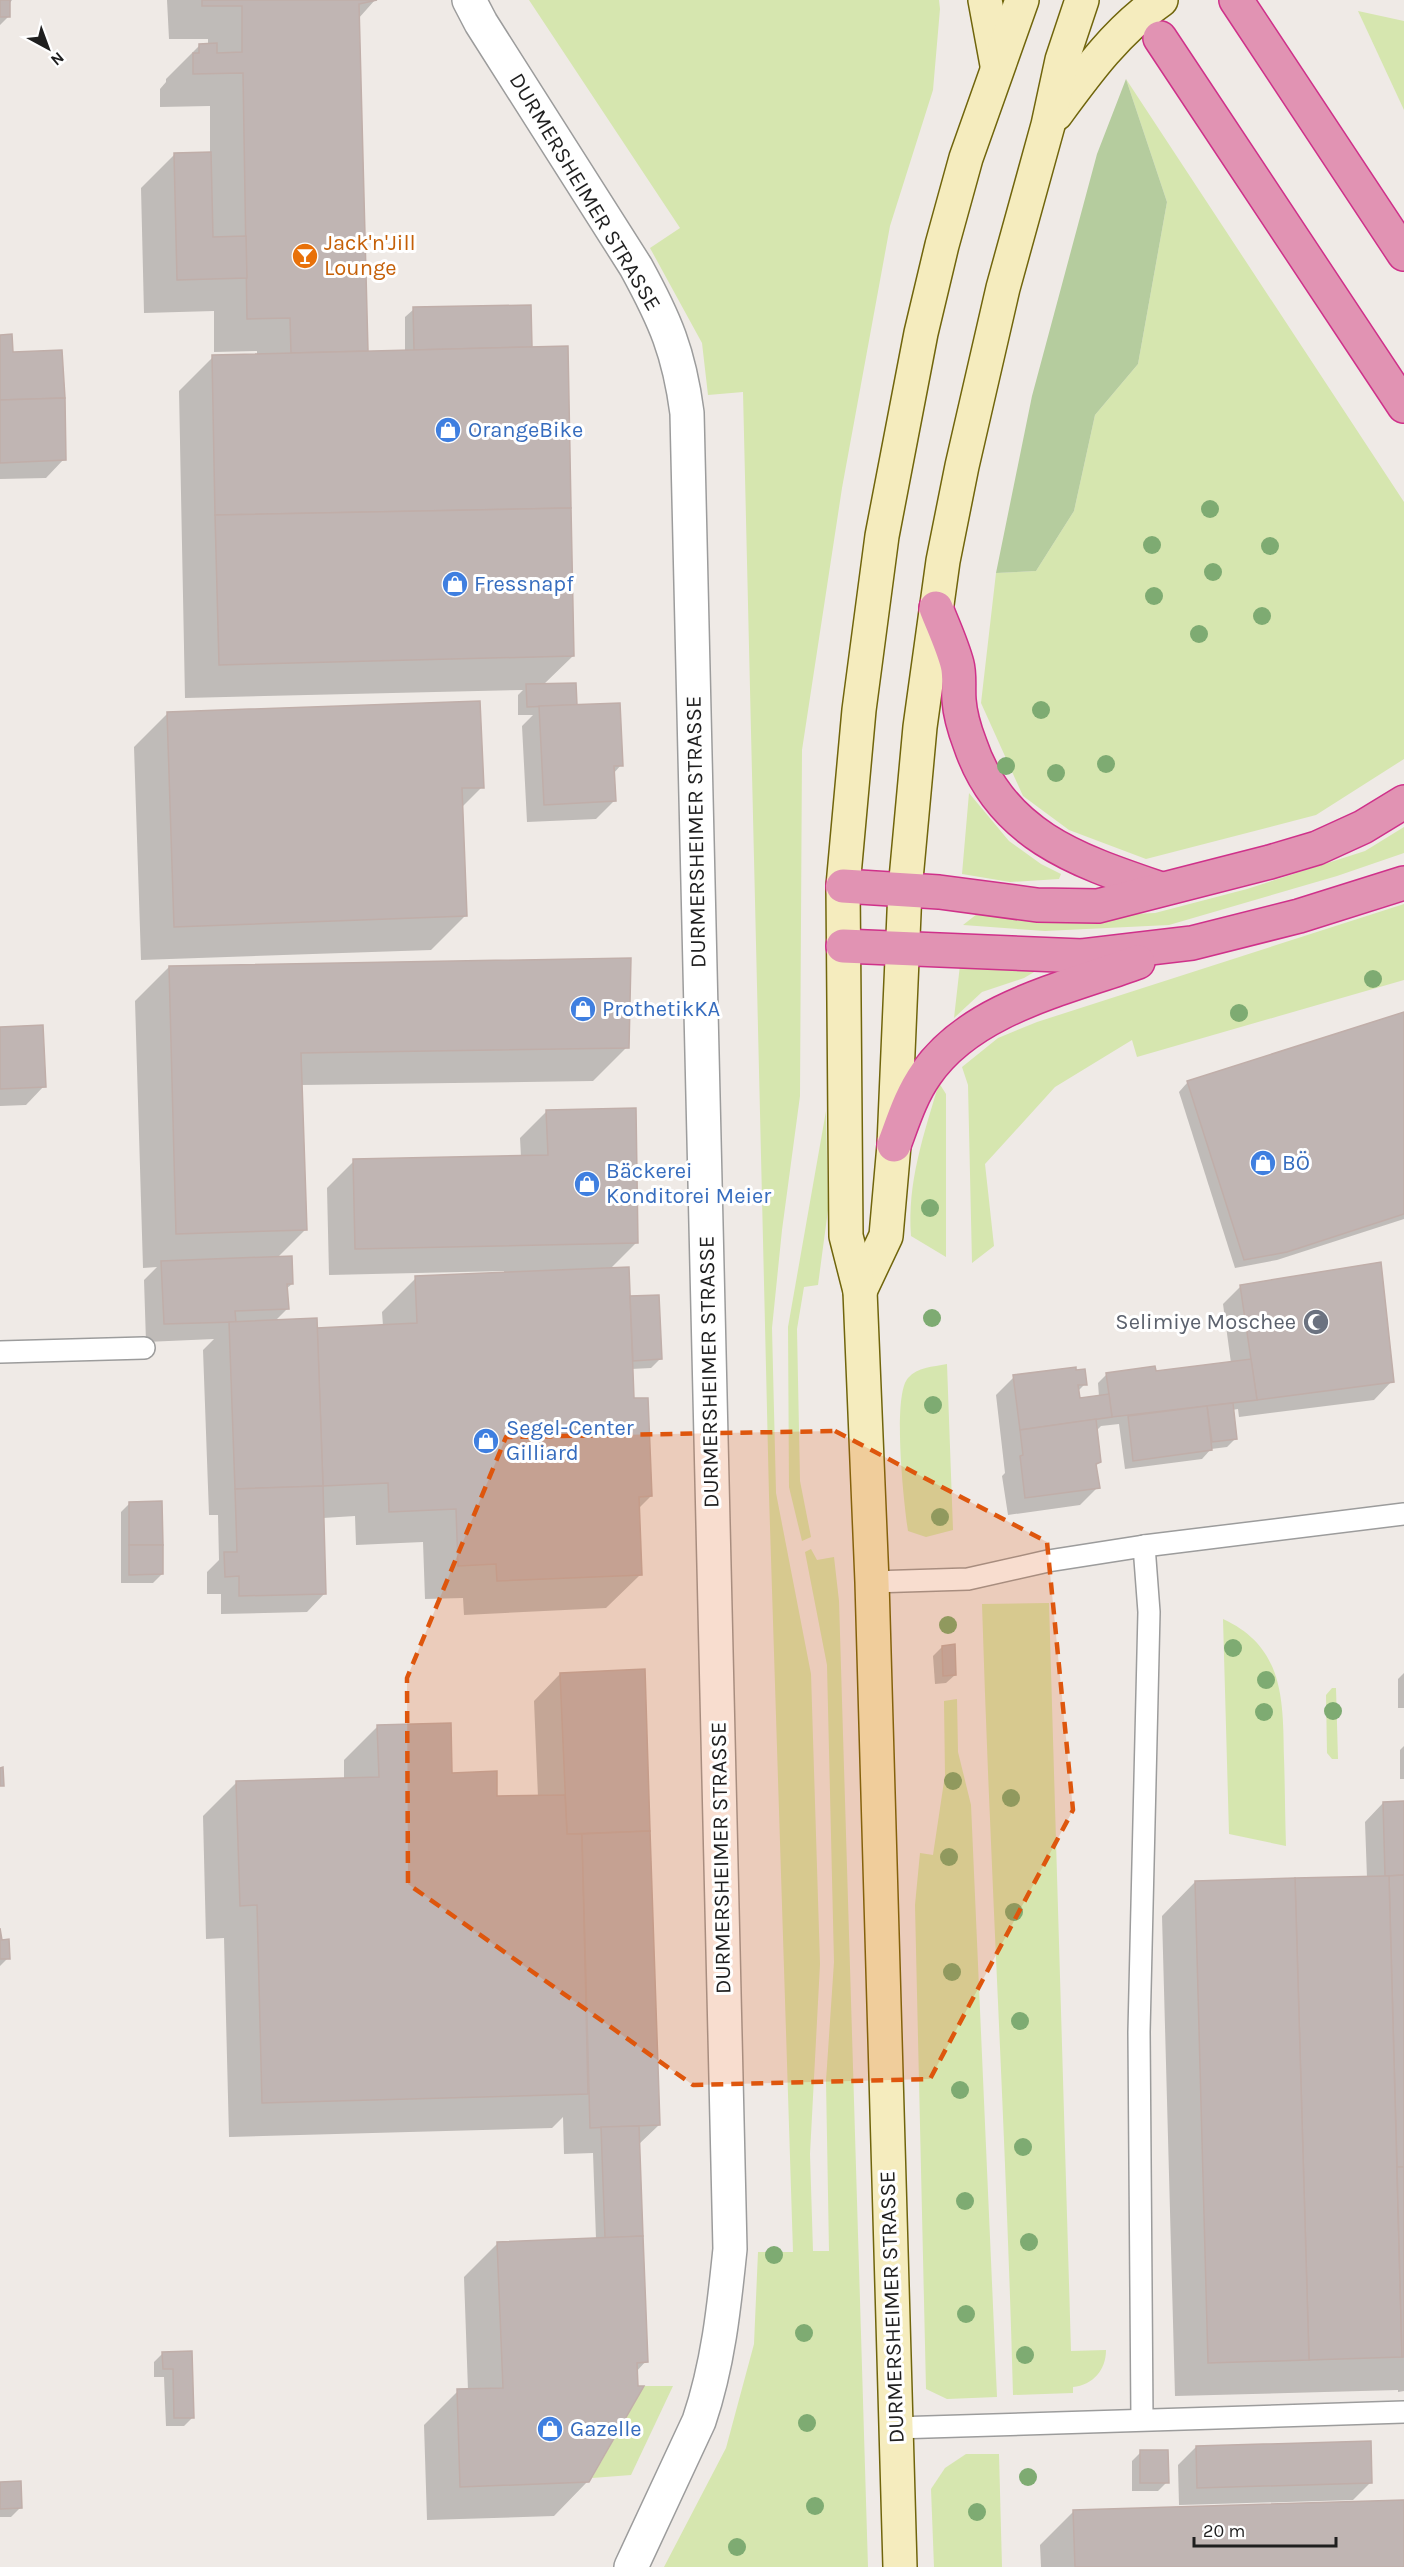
<svg xmlns="http://www.w3.org/2000/svg" width="1404" height="2567" viewBox="0 0 1404 2567" font-family="Karla,sans-serif">
  <rect width="100%" height="100%" fill="#efeae6"/>
  <g fill="#d6e6af">
    <path d="M529,0H939L940,9L933,90L890,226L842,488L802,750L800,1096L782,1230L772,1328L776,1493L811,1674L820,1964L810,2154L813,2251H829L826,2081L834,1962L827,1665L805,1552L811,1549L817,1560L834,1557L839,1601L868,2567H664L726,2448L754,2344L758,2252H793L769,1495L743,392L708,395L702,343L650,248L680,228Z"/>
    <path d="M1358,11L1404,21V110Z"/>
    <path d="M1126,79L1404,502V759L1316,815L1146,859L1069,830L1023,796L981,703L996,573L1036,571L1074,511L1095,415L1138,364L1167,202Z"/>
    <path d="M969,793L1009,841L1041,864L1061,874L1059,879L1010,882L962,874Z"/>
    <path d="M1404,827V853L1337,876L1169,925L1045,931L963,925L977,914L1064,917L1155,913L1247,889L1365,851Z"/>
    <path d="M1404,904V980L1137,1057L1132,1040L1055,1087L985,1164L994,1246L972,1263L968,1085L962,1067L998,1038L1037,1022Z"/>
    <path d="M960,965L1041,968L1024,978L982,992L954,1018Z"/>
    <path d="M939,1083L946,1094V1257L911,1236C907,1182 924,1134 939,1083Z"/>
    <path d="M826,1111L828,1210L818,1285L804,1287L797,1329L800,1481L811,1537L802,1541L789,1487L788,1327Z"/>
    <path d="M947,1364L953,1530L926,1537L908,1531C904,1505 892,1396 908,1378C918,1367 932,1367 947,1364Z"/>
    <path d="M1049,1603L1071,2351L1106,2350C1106,2370 1093,2385 1073,2387V2393L1013,2395C1006,2131 990,1868 982,1604Z"/>
    <path d="M1223,1619C1284,1647 1283,1699 1284,1758C1285,1787 1285,1817 1286,1846L1229,1834Z"/>
    <path d="M1332,1688H1336L1338,1759H1332L1327,1753L1326,1695Z"/>
    <path d="M957,1699L958,1752L971,1805L997,2397L947,2399L926,2389L915,1905L920,1853L933,1855L945,1775L944,1701Z"/>
    <path d="M644,2386H673L631,2475L592,2478Z"/>
    <path d="M966,2454H999L1002,2567H934L931,2489L945,2468Z"/>
  </g>
  <path fill="#b5cc9e" d="M1126,79L1167,202L1138,364L1095,415L1074,511L1036,571L996,573L1032,396L1097,154Z"/>
  <g fill="#0003">
    <path d="M0,0H12L9,4V16L0,25Z"/>
    <path d="M167,0H375L358,19L367,353L405,352V317L414,309L530,347L573,656L543,685L576,706L621,765L613,774L614,801L596,819L527,822L522,726L533,715H518V695L523,690L185,698L179,391L213,357L257,356V351L214,352V311L144,313L141,188L175,154H210V106L160,107V89L166,82V79L200,45H208V39H169Z"/>
    <path d="M0,336L11,354L64,459L46,478L0,479Z"/>
    <path d="M168,713L482,787L461,808L465,916L431,950L141,960L134,747Z"/>
    <path d="M169,967L627,1047L593,1081L301,1085L305,1230L277,1258L292,1284L286,1289L287,1309L274,1322L316,1329L383,1326L382,1312L416,1278L504,1274V1271L329,1275L327,1188L354,1161L521,1157L520,1138L547,1111L637,1242L610,1269L660,1359L651,1368L631,1369L633,1400L651,1496L638,1509L640,1575L606,1608L464,1615L463,1598L425,1599L423,1542L356,1545L355,1516L323,1518L325,1593L307,1612L221,1614V1594H207V1572L219,1560L218,1515H209L203,1350L214,1339L146,1342L144,1280L157,1267L143,1268L135,1001Z"/>
    <path d="M1404,1013V1219L1277,1260L1235,1268L1179,1092L1187,1083Z"/>
    <path d="M0,1029L44,1086L26,1105L0,1106Z"/>
    <path d="M1241,1286L1392,1381L1374,1400L1239,1417L1238,1409L1232,1410L1236,1438L1227,1447L1211,1449L1202,1459L1125,1469L1119,1424L1101,1426L1096,1431L1100,1462L1095,1466L1098,1487L1080,1505L1008,1515L1002,1476L1005,1473L996,1395L1014,1377L1085,1384L1077,1392L1078,1400L1099,1397L1098,1383L1106,1375L1155,1372L1231,1363L1223,1304Z"/>
    <path d="M130,1503L162,1574L153,1583H121V1512Z"/>
    <path d="M942,1647L955,1675L946,1683L935,1684L933,1656Z"/>
    <path d="M644,1670L659,2125L638,2145L646,2361L636,2372L588,2481L554,2516L427,2520L424,2425L458,2391L468,2390L464,2277L498,2243L596,2239L593,2153L564,2154L563,2117L552,2128L229,2137L224,1938L206,1939L203,1816L237,1782L344,1780V1760L378,1726L450,1774L496,1798L538,1797L534,1701L560,1674Z"/>
    <path d="M1404,1673V1708H1398V1679Z"/>
    <path d="M1404,1746V1779H1400V1750Z"/>
    <path d="M1404,1802V2391L1398,2392V2390L1175,2396L1162,1916L1195,1882L1367,1878L1365,1822L1383,1803Z"/>
    <path d="M0,1941L8,1958L0,1966Z"/>
    <path d="M163,2353H190L193,2417L184,2426H166L164,2377H154V2362Z"/>
    <path d="M1196,2447L1371,2482L1353,2500L1179,2505L1178,2465Z"/>
    <path d="M1141,2452L1167,2482L1158,2491H1132V2461Z"/>
    <path d="M0,2483L20,2508L11,2517H0Z"/>
    <path d="M1404,2502V2567H1041L1040,2545L1074,2511Z"/>
  </g>
  <g fill="#c0b5b3" stroke="#c0aea9" stroke-width="1.5">
    <rect x="0" y="0" width="10" height="17"/>
    <path d="M202,0H377L359,4L368,351L291,353L290,318L247,319L243,73L193,74V53H199V44L217,43V53L242,52V6H202Z"/>
    <path d="M211,152L213,237L246,236L247,278L177,280L174,153Z"/>
    <path d="M531,305L532,347L414,350L413,307Z"/>
    <path d="M12,334L13,352L62,350L65,398L0,400V335Z"/>
    <path d="M568,346L571,508L215,515L212,355Z"/>
    <path d="M65,398L66,460L0,463V400Z"/>
    <path d="M571,508L574,656L219,665L215,515Z"/>
    <path d="M576,683L577,705L527,707L526,684Z"/>
    <path d="M480,701L484,788H462L467,916L174,927L167,712Z"/>
    <path d="M620,703L623,766H614L616,801L544,805L539,706Z"/>
    <path d="M631,958L629,1048L301,1053L307,1230L176,1234L169,966Z"/>
    <path d="M1404,1012V1214L1287,1252L1244,1260L1187,1081Z"/>
    <path d="M43,1025L46,1087L0,1089V1027Z"/>
    <path d="M636,1108L638,1243L355,1249L353,1159L548,1155L546,1110Z"/>
    <path d="M292,1256L293,1284H287L289,1309L235,1311L236,1322L164,1324L161,1261Z"/>
    <path d="M1381,1262L1394,1382L1257,1400L1240,1285Z"/>
    <path d="M629,1267L634,1398H648L652,1496L639,1497L642,1575L497,1581L496,1564L458,1566L456,1509L389,1512L388,1483L323,1486L317,1328L417,1323L415,1276Z"/>
    <path d="M659,1295L662,1359L633,1361L630,1296Z"/>
    <path d="M317,1318L323,1486L235,1489L229,1322Z"/>
    <path d="M1251,1359L1257,1400L1112,1417L1106,1373L1155,1366L1156,1371Z"/>
    <path d="M1076,1367V1370L1085,1369L1087,1385H1078L1080,1398L1109,1394L1112,1417L1020,1430L1013,1375Z"/>
    <path d="M1233,1403L1237,1439L1212,1442L1207,1406Z"/>
    <path d="M1207,1406L1212,1450L1133,1461L1128,1416Z"/>
    <path d="M1096,1419L1101,1462L1096,1464L1100,1488L1025,1498L1020,1456L1023,1455L1020,1430Z"/>
    <path d="M323,1486L326,1594L239,1596V1576L225,1577L224,1552H237L235,1489Z"/>
    <path d="M162,1501L163,1545H129V1502Z"/>
    <path d="M129,1545H163V1574L129,1575Z"/>
    <path d="M955,1644L956,1675L943,1676L942,1646Z"/>
    <path d="M645,1669L650,1831L567,1834L560,1673Z"/>
    <path d="M451,1723L452,1773L497,1771V1796L565,1795L567,1834H582L588,2094L262,2103L257,1905L240,1906L236,1781L379,1777L377,1725Z"/>
    <path d="M3,1767L4,1786H0V1768Z"/>
    <path d="M1404,1801V1875L1385,1876L1383,1802Z"/>
    <path d="M650,1831L660,2125L590,2128L582,1834Z"/>
    <path d="M1404,1875V2167H1397L1389,1876Z"/>
    <path d="M1385,1876H1389L1402,2357L1309,2360L1295,1878Z"/>
    <path d="M1295,1878L1309,2360L1208,2363L1195,1881Z"/>
    <path d="M0,1928L2,1940L9,1939L10,1959H0Z"/>
    <path d="M639,2126L643,2236L605,2238L601,2127Z"/>
    <path d="M1397,2167H1404V2357H1402Z"/>
    <path d="M643,2236L648,2362L637,2363L638,2386H644L589,2482L460,2487L457,2389L503,2388L497,2242Z"/>
    <path d="M192,2351L194,2418H174L173,2369H163L162,2352Z"/>
    <path d="M1371,2441L1372,2483L1197,2488L1196,2446Z"/>
    <path d="M1140,2450H1168L1169,2483H1140Z"/>
    <path d="M21,2481L22,2508L0,2509V2482Z"/>
    <path d="M1404,2500V2567H1075L1073,2510Z"/>
  </g>
  <g fill="none" stroke-linecap="round" stroke-linejoin="round">
    <g stroke="#9c9c9c" stroke-width="24">
      <g id="lane">
        <path d="M0,1352L144,1348"/>
        <path d="M872,1582L968,1579L1048,1561L1144,1546L1404,1514"/>
        <path d="M1142,2419L1139,2032L1149,1612L1144,1546"/>
        <path d="M895,2428L1404,2412"/>
      </g>
    </g>
    <g stroke="#9c9c9c" stroke-width="36">
      <path id="street" d="M469,0L481,23L636,267C665,320 679,352 687,413L730,2249C724,2308 718,2365 699,2421L631,2567"/>
    </g>
    <g stroke="#70650c" stroke-width="36">
      <g id="secondary">
        <path d="M985,0L997,65"/>
        <path d="M1056,114C1086,73 1118,29 1161,0"/>
        <path d="M860,1291L886,1236L894,1145L905,890L920,727L943,561L962,466L1003,288L1048,125L1062,60L1082,0"/>
        <path d="M900,2567L872,1582L860,1291L846,1236L843,886L859,710L882,536L921,333L942,245L966,158L1022,0"/>
      </g>
    </g>
    <g stroke="#cf318a" stroke-width="36">
      <g id="highway">
        <path d="M1236,0L1404,254"/>
        <path d="M1160,38L1404,406"/>
        <path d="M936,608C943,626 952,645 957,664C960,675 958,688 959,700C960,714 965,731 970,744C1001,836 1079,861 1161,889"/>
        <path d="M843,886L939,892L1037,905L1098,906L1270,862L1317,848L1363,827L1404,802"/>
        <path d="M843,946L1082,956L1192,943L1299,916L1404,883"/>
        <path d="M894,1145C903,1121 911,1095 926,1074C971,1008 1067,988 1138,962"/>
      </g>
    </g>
    <use href="#lane" stroke="#fff" stroke-width="21"/>
    <use href="#street" stroke="#fff" stroke-width="33"/>
    <use href="#secondary" stroke="#f5ecbe" stroke-width="33"/>
    <use href="#highway" stroke="#e193b3" stroke-width="33"/>
  </g>
  <g fill="#7eab72">
    <circle cx="1210" cy="509" r="9"/>
    <circle cx="1152" cy="545" r="9"/>
    <circle cx="1270" cy="546" r="9"/>
    <circle cx="1213" cy="572" r="9"/>
    <circle cx="1154" cy="596" r="9"/>
    <circle cx="1262" cy="616" r="9"/>
    <circle cx="1199" cy="634" r="9"/>
    <circle cx="1041" cy="710" r="9"/>
    <circle cx="1106" cy="764" r="9"/>
    <circle cx="1006" cy="766" r="9"/>
    <circle cx="1056" cy="773" r="9"/>
    <circle cx="1373" cy="979" r="9"/>
    <circle cx="1239" cy="1013" r="9"/>
    <circle cx="930" cy="1208" r="9"/>
    <circle cx="932" cy="1318" r="9"/>
    <circle cx="933" cy="1405" r="9"/>
    <circle cx="940" cy="1517" r="9"/>
    <circle cx="948" cy="1625" r="9"/>
    <circle cx="1233" cy="1648" r="9"/>
    <circle cx="1266" cy="1680" r="9"/>
    <circle cx="1333" cy="1711" r="9"/>
    <circle cx="1264" cy="1712" r="9"/>
    <circle cx="953" cy="1781" r="9"/>
    <circle cx="1011" cy="1798" r="9"/>
    <circle cx="949" cy="1857" r="9"/>
    <circle cx="1014" cy="1912" r="9"/>
    <circle cx="952" cy="1972" r="9"/>
    <circle cx="1020" cy="2021" r="9"/>
    <circle cx="960" cy="2090" r="9"/>
    <circle cx="1023" cy="2147" r="9"/>
    <circle cx="965" cy="2201" r="9"/>
    <circle cx="1029" cy="2242" r="9"/>
    <circle cx="774" cy="2255" r="9"/>
    <circle cx="966" cy="2314" r="9"/>
    <circle cx="804" cy="2333" r="9"/>
    <circle cx="1025" cy="2355" r="9"/>
    <circle cx="807" cy="2423" r="9"/>
    <circle cx="1028" cy="2477" r="9"/>
    <circle cx="815" cy="2506" r="9"/>
    <circle cx="977" cy="2512" r="9"/>
    <circle cx="737" cy="2547" r="9"/>
  </g>
  <path fill="#de560d" fill-opacity="0.2" stroke="#de560d" stroke-width="4.5" stroke-dasharray="12 8" stroke-linejoin="round" d="M835,1431L1047,1542L1073,1810L930,2079L693,2085L408,1884L407,1678L506,1437Z"/>
  <defs>
    <g id="bar-disc" transform="scale(1.35)"><circle r="9.5" fill="#e8710a" stroke="#fff"/><path d="M-6-5H6L.8 .8V4.5H3.5V6h-7V4.5H-.8V.8Z" fill="#fff"/></g>
    <g id="shop-disc" transform="scale(1.35)"><circle r="9.5" fill="#3f7fe0" stroke="#fff"/><path d="M-5-2.5h2.3a2.7 3.5 0 0 1 5.4 0H5L5.5 6h-11ZM-1.5-2.5h3a1.5 2.3 0 0 0-3 0Z" fill="#fff"/></g>
    <g id="mosque-disc" transform="scale(1.35)"><circle r="9.5" fill="#6b7280" stroke="#fff"/><path d="M3.5-4.9A6 6 0 1 0 3.5 4.9A5 5 0 1 1 3.5-4.9Z" fill="#fff"/></g>
  </defs>
  <g fill-rule="evenodd">
    <use href="#bar-disc" x="305" y="256"/>
    <use href="#shop-disc" x="448" y="430"/>
    <use href="#shop-disc" x="455" y="584"/>
    <use href="#shop-disc" x="583" y="1009"/>
    <use href="#shop-disc" x="1263" y="1163"/>
    <use href="#shop-disc" x="587" y="1184"/>
    <use href="#mosque-disc" x="1316" y="1322"/>
    <use href="#shop-disc" x="486" y="1441"/>
    <use href="#shop-disc" x="550" y="2429"/>
  </g>
  <g text-anchor="middle" dominant-baseline="central" stroke-width="6" stroke-linejoin="round" paint-order="stroke">
    <g font-size="22" fill="#1f1f1f" stroke="#fff">
      <text transform="translate(585 192) rotate(59)">DURMERSHEIMER STRASSE</text>
      <text transform="translate(696 832) rotate(-91)">DURMERSHEIMER STRASSE</text>
      <text transform="translate(709 1372) rotate(-91)">DURMERSHEIMER STRASSE</text>
      <text transform="translate(721 1858) rotate(-91)">DURMERSHEIMER STRASSE</text>
      <text transform="translate(892 2307) rotate(-92)">DURMERSHEIMER STRASSE</text>
    </g>
    <g font-size="22" fill="#c56008" stroke="#fff" text-anchor="start">
      <text x="324" y="243">Jack'n'Jill<tspan x="324" dy="25">Lounge</tspan></text>
    </g>
    <g font-size="22" fill="#366cbe" stroke="#fff" text-anchor="start">
      <text x="468" y="430">OrangeBike</text>
      <text x="474" y="584">Fressnapf</text>
      <text x="602" y="1009">ProthetikKA</text>
      <text x="1282" y="1163">BÖ</text>
      <text x="606" y="1171">Bäckerei<tspan x="606" dy="25">Konditorei Meier</tspan></text>
      <text x="506" y="1428">Segel-Center<tspan x="506" dy="25">Gilliard</tspan></text>
      <text x="570" y="2429">Gazelle</text>
    </g>
    <g font-size="22" fill="#5b616d" stroke="#fff" text-anchor="end">
      <text x="1296" y="1322">Selimiye Moschee</text>
    </g>
  </g>
  <g transform="translate(48 48) rotate(139)" stroke="#ffffff" stroke-width="4.5" paint-order="stroke">
  <path d="M0-4.5L10 22L0 15L-10 22Z" fill="#1f1f1f"/>
  <text y="-9" font-size="16" font-weight="bold" text-anchor="middle" fill="#1f1f1f">N</text>
  </g>
  <path d="M1194 2537v9h142v-9" fill="none" stroke="#1f1f1f" stroke-width="3"/>
  <text x="1203" y="2537" font-size="18" fill="#1f1f1f" stroke="#ffffff" stroke-width="4.5" paint-order="stroke">20 m</text>
</svg>
